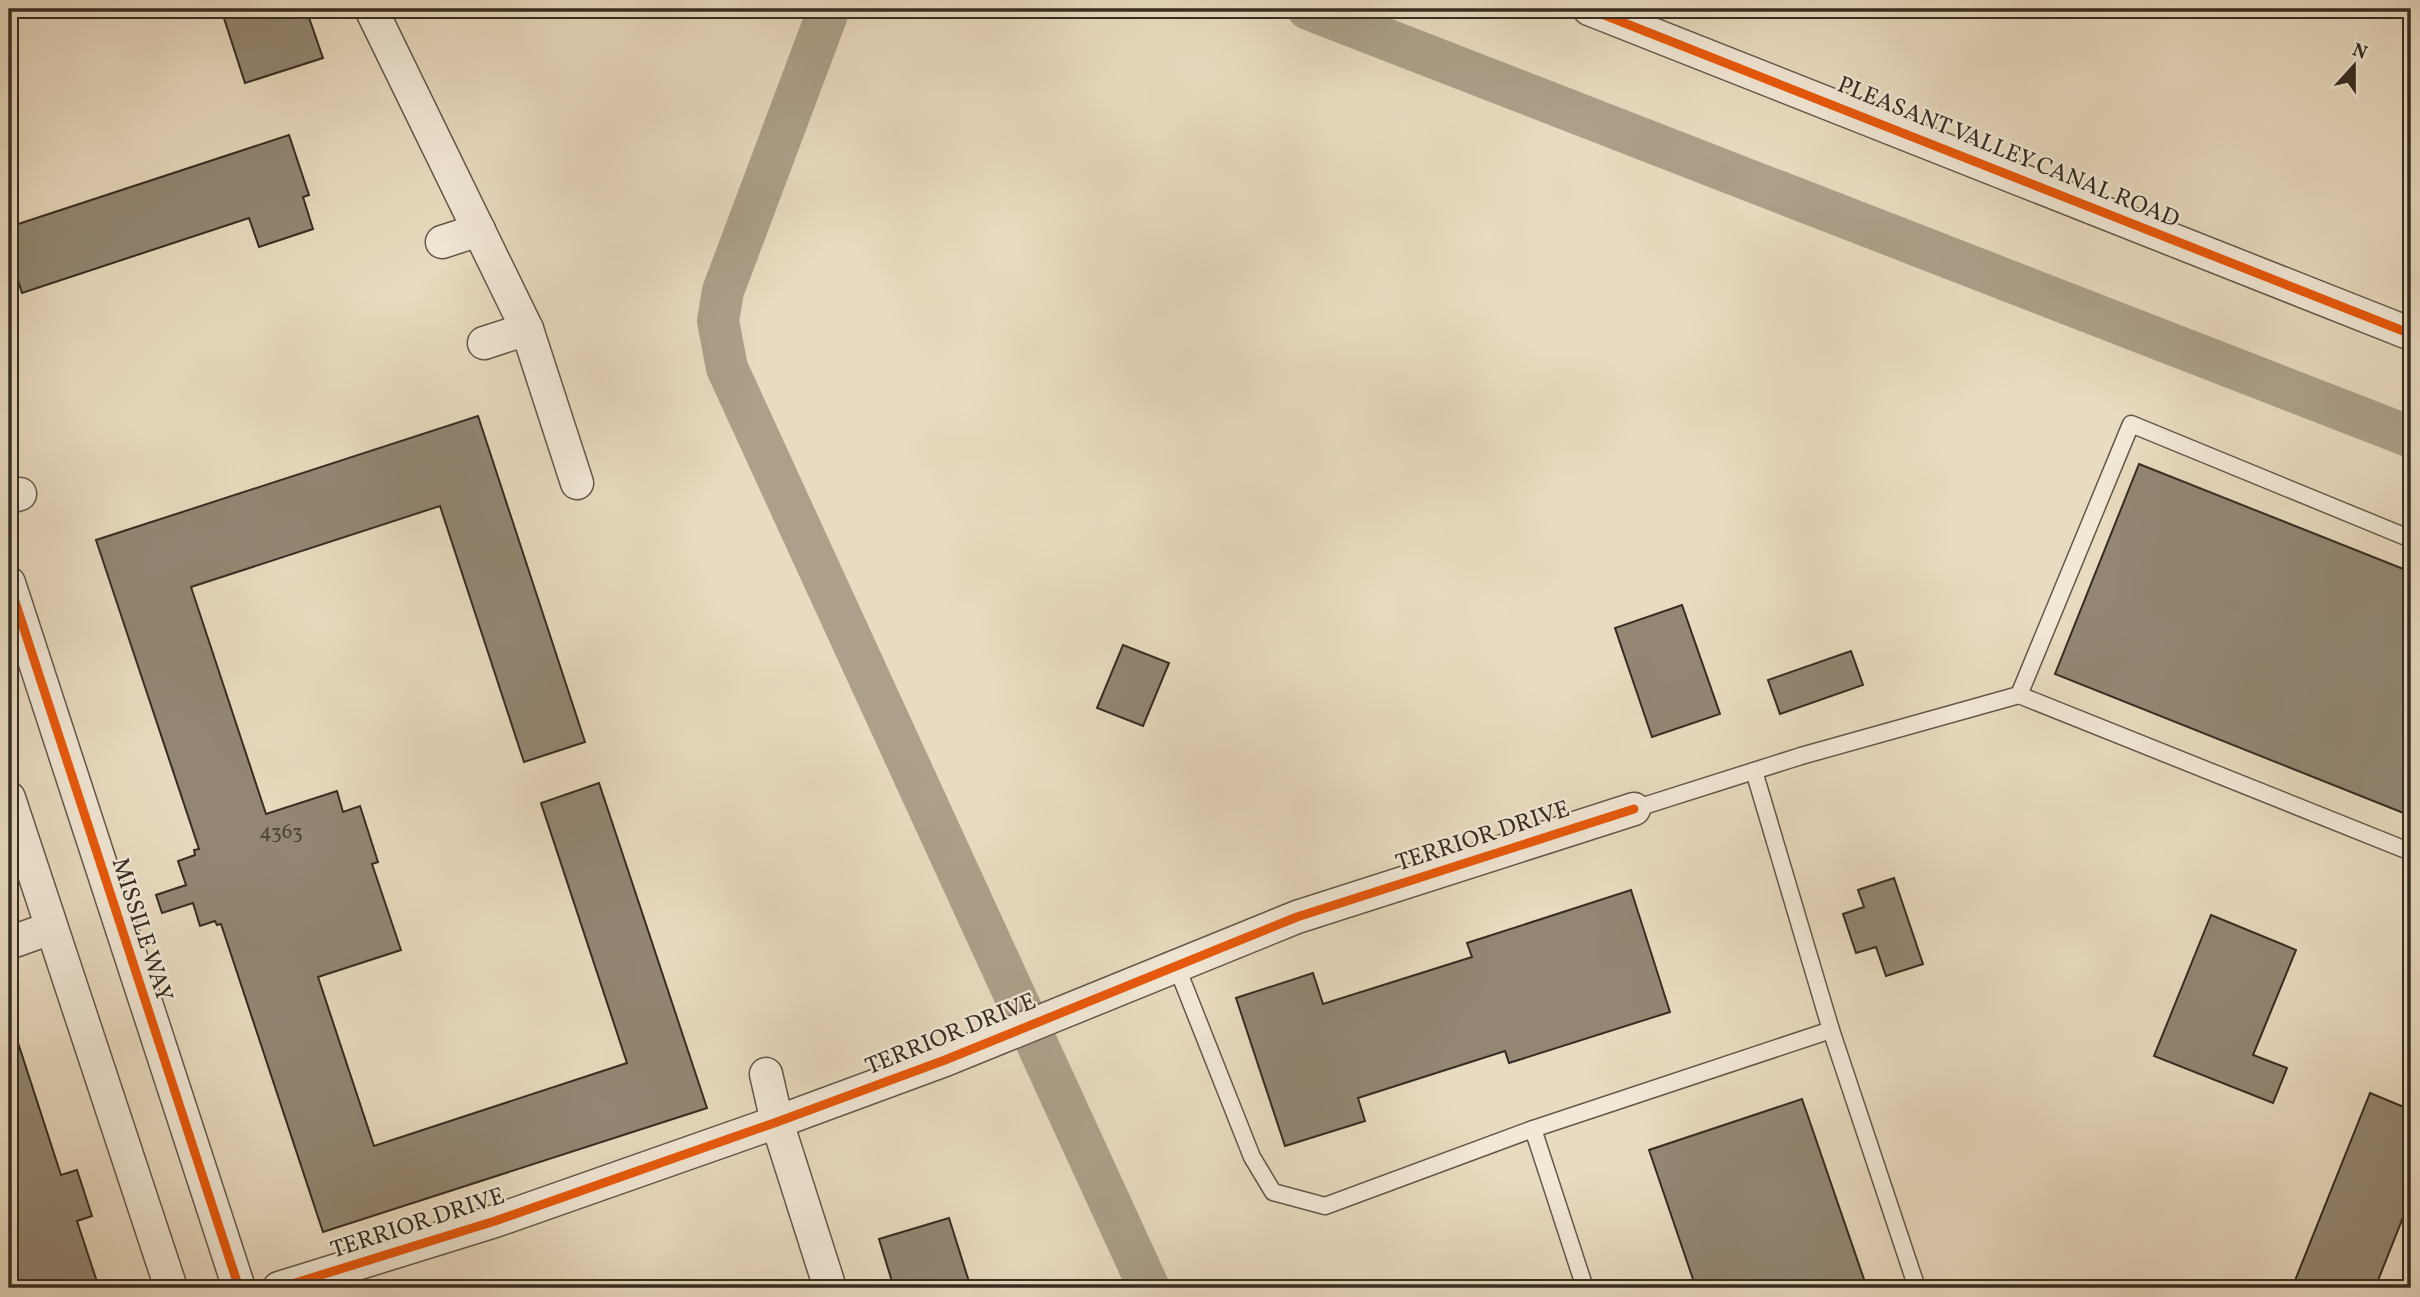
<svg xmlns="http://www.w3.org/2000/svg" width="2420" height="1297" viewBox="0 0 2420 1297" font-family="Vollkorn,serif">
  <rect width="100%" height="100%" fill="#e9dbc0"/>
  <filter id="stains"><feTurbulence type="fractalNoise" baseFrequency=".00286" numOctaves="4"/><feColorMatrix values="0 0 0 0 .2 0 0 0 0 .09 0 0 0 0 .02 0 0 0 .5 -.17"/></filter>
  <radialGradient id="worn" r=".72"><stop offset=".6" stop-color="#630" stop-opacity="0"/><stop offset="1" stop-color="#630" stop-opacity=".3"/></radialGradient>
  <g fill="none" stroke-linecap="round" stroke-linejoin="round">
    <g stroke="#aca08a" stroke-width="42">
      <path d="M829,9L723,291L718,321L727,368L1149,1288"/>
      <path d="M1308,9L2411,437"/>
    </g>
  </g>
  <g fill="#938774" stroke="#362d22" stroke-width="2">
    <path d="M221,9H306L323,58L245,83Z"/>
    <path d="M289,135L309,195L303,197L313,229L259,247L249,218L22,293L9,251V227Z"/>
    <path d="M478,416L585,742L524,762L440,506L191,587L266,814L337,791L343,812L360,806L378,862L372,864L401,950L318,977L374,1146L627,1063L541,803L599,783L707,1108L323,1232L221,924L217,925L215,921L200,926L193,903L162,913L156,895L186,885L178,861L195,855L194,850L199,849L96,540Z"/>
    <path d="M2139,464L2411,572V816L2055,674Z"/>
    <path d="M1682,605L1720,714L1652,737L1615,628Z"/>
    <path d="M1123,645L1169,663L1143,726L1097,708Z"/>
    <path d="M1851,651L1863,685L1780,714L1768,680Z"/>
    <path d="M1894,878L1923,964L1886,976L1876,947L1856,953L1843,914L1864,907L1858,890Z"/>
    <path d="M1631,890L1670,1012L1509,1063L1505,1051L1358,1098L1365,1121L1285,1146L1236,998L1313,973L1323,1004L1472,957L1467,943Z"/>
    <path d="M2211,915L2296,950L2253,1055L2287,1068L2273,1103L2154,1056Z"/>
    <path d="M9,1015L61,1175L77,1170L92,1216L77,1221L99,1288H9Z"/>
    <path d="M2370,1093L2411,1110V1197L2375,1288H2292Z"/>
    <path d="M1802,1099L1867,1288H1696L1649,1150Z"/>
    <path d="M949,1218L971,1288H894L879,1239Z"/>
  </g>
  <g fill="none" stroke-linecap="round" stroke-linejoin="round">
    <g stroke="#63584a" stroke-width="19">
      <g id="lane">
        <path d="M2411,539L2131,424L2019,695L2411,852"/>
        <path d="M1634,809L1801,756L2019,695"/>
        <path d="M1176,965L1252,1157L1273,1192L1325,1206L1533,1129L1831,1030L1754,771"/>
        <path d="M1831,1030L1917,1288"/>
        <path d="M1533,1129L1585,1288"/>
      </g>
    </g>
    <g stroke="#63584a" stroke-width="35">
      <g id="street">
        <path d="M371,9L527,329L577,483"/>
        <path d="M1589,9L2411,334"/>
        <path d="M442,242L479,230"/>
        <path d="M484,343L527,329"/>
        <path d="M9,497L20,494"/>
        <path d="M9,583L239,1288"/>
        <path d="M9,798L171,1288"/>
        <path d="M9,943L51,928"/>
        <path d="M766,1074L777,1122L830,1288"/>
        <path d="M279,1288L495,1221L777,1122L945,1060L1297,917L1634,809"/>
      </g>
    </g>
    <use href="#lane" stroke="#f1e8d6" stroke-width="16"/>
    <use href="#street" stroke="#f1e8d6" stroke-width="32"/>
    <g stroke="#f1e8d6" stroke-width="13">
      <g id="cycleway">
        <path d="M1589,9L2411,334"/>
        <path d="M9,583L239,1288"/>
        <path d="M279,1288L495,1221L777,1122L945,1060L1297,917L1634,809"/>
      </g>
    </g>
    <use href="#cycleway" stroke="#e8590c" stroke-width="9"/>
  </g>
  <g text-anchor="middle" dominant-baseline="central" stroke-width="5" stroke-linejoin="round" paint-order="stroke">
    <g font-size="21" fill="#4d4436">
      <text x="281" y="832">4363</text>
    </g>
    <g font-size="24" fill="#362d22" stroke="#f1e8d6">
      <text transform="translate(2008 153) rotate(22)">PLEASANT VALLEY CANAL ROAD</text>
      <text transform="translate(1483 837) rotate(-18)">TERRIOR DRIVE</text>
      <text transform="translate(141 930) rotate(72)">MISSILE WAY</text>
      <text transform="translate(951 1035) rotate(-22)">TERRIOR DRIVE</text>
      <text transform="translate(418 1224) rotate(-18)">TERRIOR DRIVE</text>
    </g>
  </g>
  <rect width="2420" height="1297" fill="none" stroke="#e9dbc0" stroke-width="35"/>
  <rect x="10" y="10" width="2399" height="1276" fill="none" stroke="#362d22" stroke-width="3.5"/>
  <rect x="18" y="18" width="2385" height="1262" fill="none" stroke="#362d22" stroke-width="2"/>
  <g transform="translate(2354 66) rotate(21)" stroke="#f1e8d6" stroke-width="5" paint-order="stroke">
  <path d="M0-5L12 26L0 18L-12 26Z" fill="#362d22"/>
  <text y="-10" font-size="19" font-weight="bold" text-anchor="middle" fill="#362d22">N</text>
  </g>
  <rect width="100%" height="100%" filter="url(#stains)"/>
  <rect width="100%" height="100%" fill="url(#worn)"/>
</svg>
